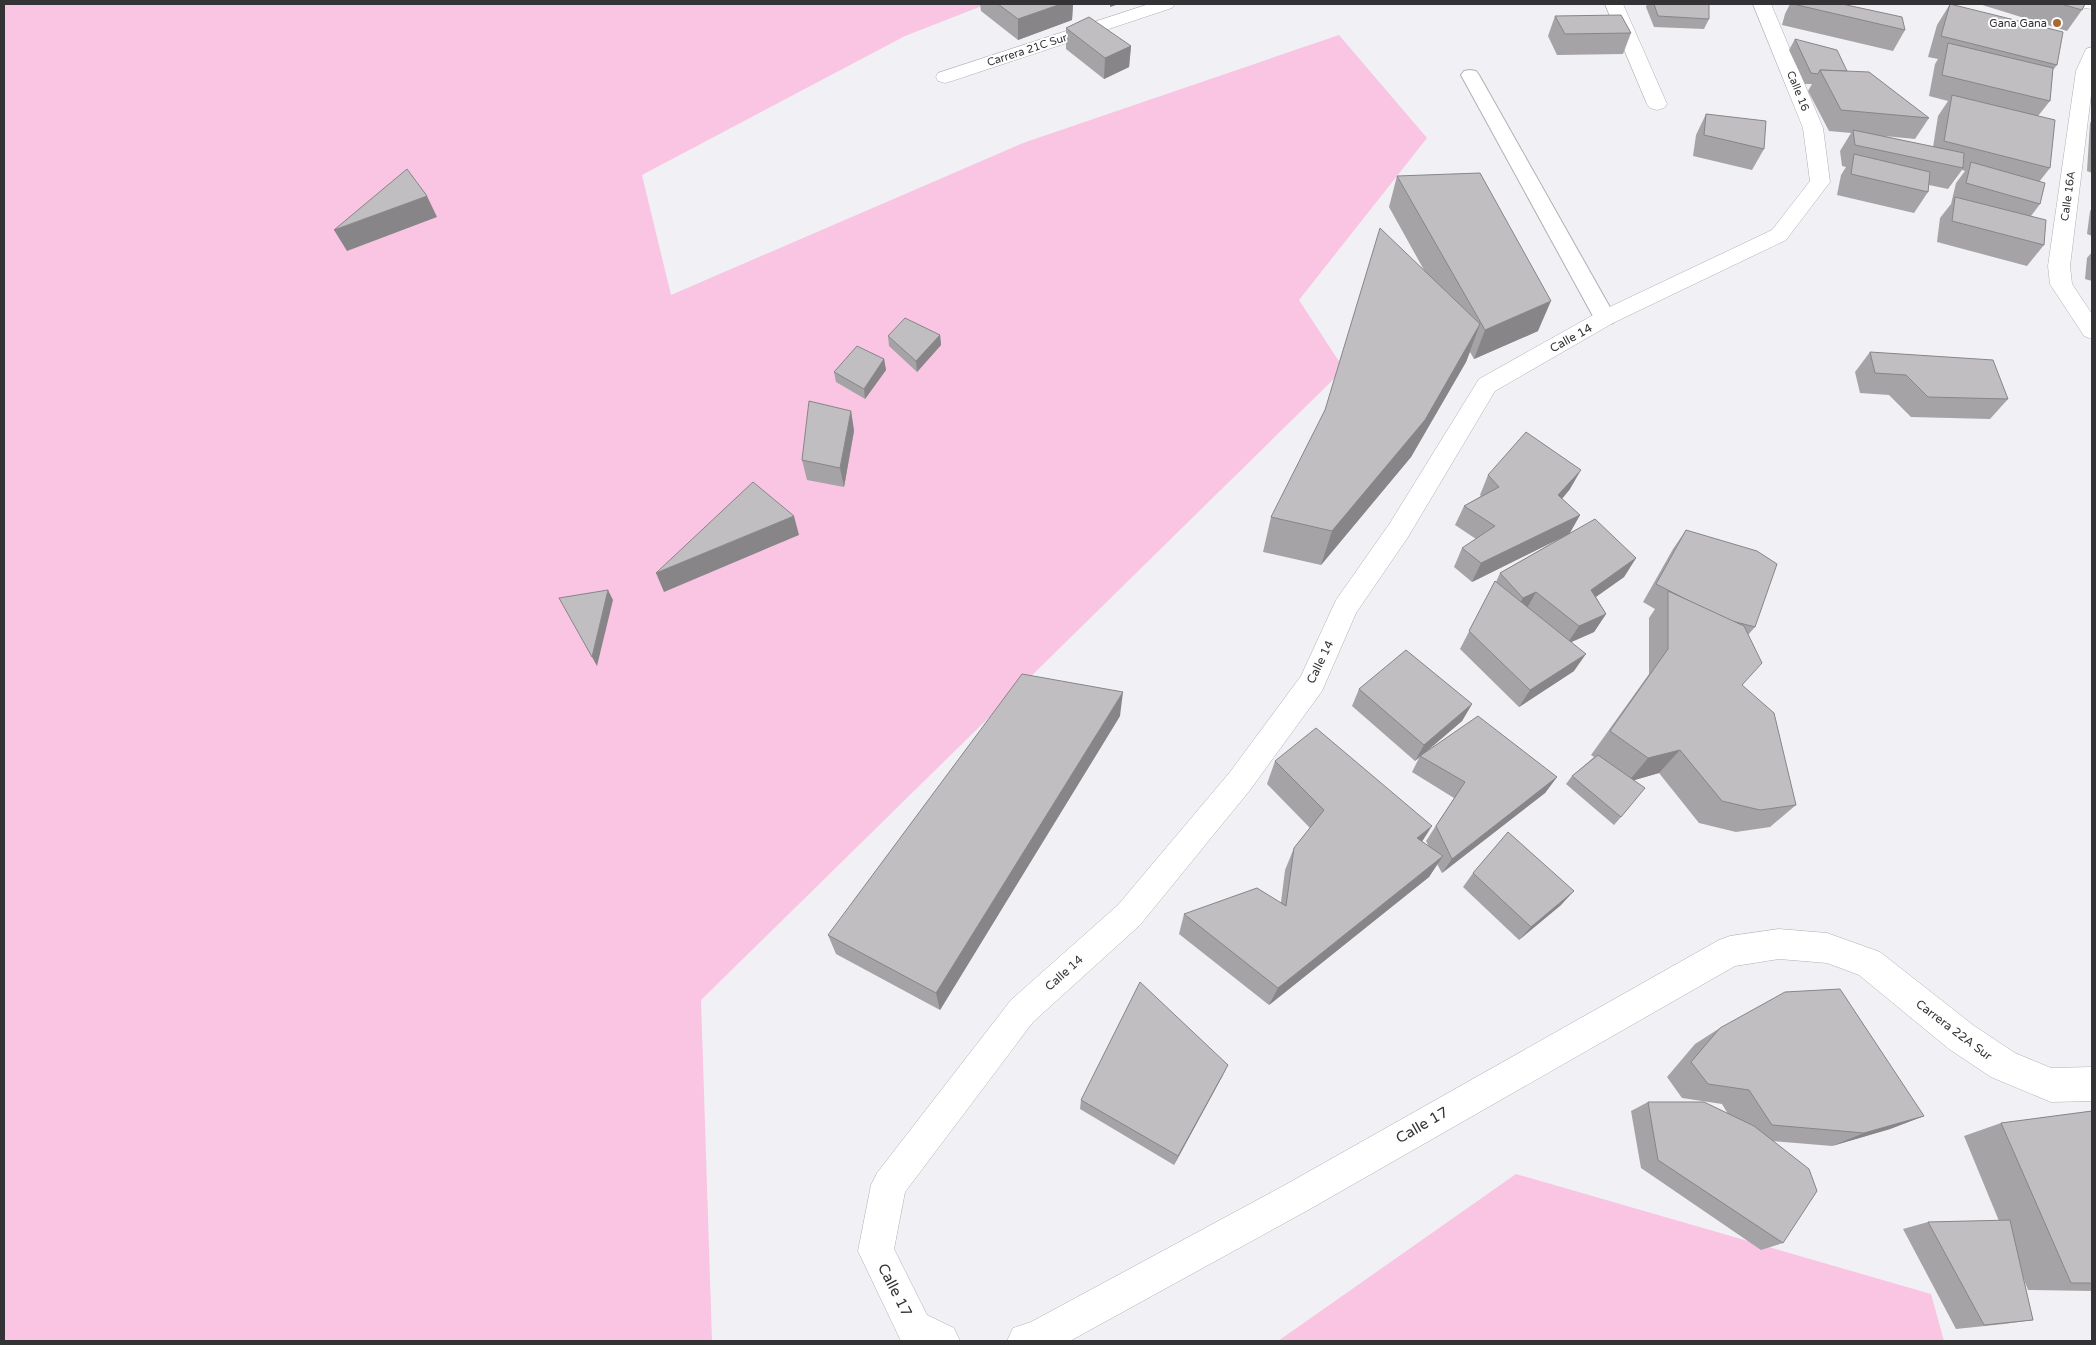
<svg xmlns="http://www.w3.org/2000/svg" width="2096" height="1345" viewBox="0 0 2096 1345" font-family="'Varela Round',sans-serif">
  <rect width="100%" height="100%" fill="#f1f0f5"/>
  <g fill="#f9c5e3">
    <path d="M4,4H987L905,36L642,175L671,295L1023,143L1339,35L1427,138L1299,300L1344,369L701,1000L712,1341H4Z"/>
    <path d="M1516,1174L1931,1294L1944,1341H1278Z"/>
  </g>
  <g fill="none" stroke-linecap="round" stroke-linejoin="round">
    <g stroke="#b0afb3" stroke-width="2">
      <path id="service" d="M1470,70L1476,71L1479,75L1616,318L1613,323L1605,325L1597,323L1594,318L1461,75L1464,71Z"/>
    </g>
    <g stroke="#b0afb3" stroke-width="1">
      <g id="minor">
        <path d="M1149,4H1175L1172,8L952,81L945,83L938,81L936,77L938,73Z"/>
        <path d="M1605,4H1623L1667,104L1664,108L1657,110L1650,108L1647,104Z"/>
        <path d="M1753,4H1771L1823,128L1830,182L1786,240L1613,323L1495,391L1408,537L1356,613L1322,691L1250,790L1140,925L1033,1022L905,1192L894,1249L927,1315L954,1328L960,1341H901L858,1251L871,1185L877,1173L1011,1000L1118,905L1230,772L1301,676L1336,600L1390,523L1479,379L1597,313L1772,230L1810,181L1803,128Z"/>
        <path d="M2081,4H2092V9L2084,8Z"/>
        <path d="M2092,47V87L2070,266L2072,284L2092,314V339L2084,336L2050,284L2048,266L2076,71L2086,49Z"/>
        <path d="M1779,929L1827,933L1880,952L1973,1025L2015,1053L2051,1068L2092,1067V1101L2051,1102L1991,1077L1949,1049L1859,975L1827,963L1779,959L1735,966L1310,1209L1070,1341H1007L1013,1328L1031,1322L1285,1185L1719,940L1730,936Z"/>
      </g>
    </g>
    <use href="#service" fill="#fff" fill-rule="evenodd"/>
    <use href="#minor" fill="#fff" fill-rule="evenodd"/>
  </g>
  <g fill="#a6a3a6">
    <path d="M980,4H1073L1072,20L1018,40L981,11Z"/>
    <path d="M1647,4H1709V19L1704,29L1654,27L1646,7Z"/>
    <path d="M1790,4H1842L1905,30L1893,51L1782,25L1785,14Z"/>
    <path d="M1950,4L2057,65L2053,70L2050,101L2038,116L2050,168L2039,182L2040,204L2031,216L2044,245L2027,266L1937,242L1940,218L1951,204L1956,183L1965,171L1962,170L1948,189L1929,185L1928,192L1914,213L1837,195L1841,175L1846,167L1842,166L1840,151L1851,133L1829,131L1808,91L1812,84H1805L1789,50L1795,39L1847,71L1929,118L1915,139L1884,136L1933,147L1938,116L1948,101L1929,96L1935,64L1938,59L1928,57L1937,25Z"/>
    <path d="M1979,4H2085L2082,10L2067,31Z"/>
    <path d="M1555,16L1631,33L1623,54L1557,55L1548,36Z"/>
    <path d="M1066,28L1131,46L1129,67L1104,79L1066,49Z"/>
    <path d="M2092,91V105H2091Z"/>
    <path d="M1706,114L1764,149L1752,170L1693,156L1696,135Z"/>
    <path d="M2092,120V173L2087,171L2090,123Z"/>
    <path d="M1397,176L1538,331L1474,359L1470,352L1466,362L1411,457L1321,565L1263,552L1271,517L1424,270L1389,207Z"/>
    <path d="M2092,208V236L2087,234L2090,211Z"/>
    <path d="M2092,252V281L2085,279L2087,258Z"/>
    <path d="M940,335L941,345L917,372L889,346L888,336Z"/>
    <path d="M1870,352L2008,399L1990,419L1911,417L1889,395L1860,393L1855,372Z"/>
    <path d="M884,359L886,370L865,399L836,382L834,372Z"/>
    <path d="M851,411L854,431L844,487L807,480L802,460Z"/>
    <path d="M1488,475L1570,489L1562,499L1580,515L1570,533L1636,558L1624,577L1596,597L1606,614L1594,632L1571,642L1574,671L1519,707L1460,649L1495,581L1496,582L1500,573L1561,538L1472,582L1454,567L1462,548L1476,539L1455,525L1464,506L1481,496L1480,495Z"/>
    <path d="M1686,530L1755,627L1748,635L1742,685L1796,805L1770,827L1736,832L1699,823L1659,773L1634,780L1621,817L1614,825L1566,784L1572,776L1594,757L1591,755L1649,674V618L1655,609L1643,602L1673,549Z"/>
    <path d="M1359,689L1472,704L1462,721L1427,751L1557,777L1545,793L1442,873L1437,864L1429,877L1269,1005L1179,934L1184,914L1281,902L1285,870L1294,848L1310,828L1267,784L1275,761L1422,842L1429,847L1426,841L1454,798L1412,772L1419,758L1415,761L1352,706Z"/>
    <path d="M1120,716L940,1010L836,954L828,935Z"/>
    <path d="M1473,873L1561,905L1519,940L1463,887Z"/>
    <path d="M1720,1028L1924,1116L1890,1129L1832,1146L1772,1141L1783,1243L1761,1250L1641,1168L1631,1111L1648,1102L1728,1114L1722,1104L1682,1098L1667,1077L1695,1044Z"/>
    <path d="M1223,1075L1174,1165L1080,1109L1081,1100Z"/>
    <path d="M2092,1111V1291L2028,1290L2023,1277L2033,1320L2004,1324L1956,1329L1903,1229L1928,1222L1999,1221L1964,1136L2001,1123Z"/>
  </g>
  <g fill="#878587">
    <path d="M1061,4H1073L1072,20L1018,40V19Z"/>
    <path d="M1110,4H1119L1110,7Z"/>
    <path d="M1131,46L1129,67L1104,79L1105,58Z"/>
    <path d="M427,196L437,217L347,251L334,230Z"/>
    <path d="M1551,301L1538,331L1474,359L1485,330Z"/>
    <path d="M1480,324L1466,362L1411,457L1321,565L1332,531Z"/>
    <path d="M940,335L941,345L917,372L916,361Z"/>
    <path d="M884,359L886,370L865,399L864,389Z"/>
    <path d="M851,411L854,431L844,487L840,468Z"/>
    <path d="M1581,470L1570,489L1548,515L1558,495Z"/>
    <path d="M1580,515L1569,534L1472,582L1481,563Z"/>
    <path d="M794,516L799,535L664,592L656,573Z"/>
    <path d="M1636,558L1624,577L1580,608L1591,590Z"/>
    <path d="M608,590L613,600L597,666L592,657Z"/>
    <path d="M1536,592L1526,610L1513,616L1523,598Z"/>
    <path d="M1606,614L1594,632L1567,644L1579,626Z"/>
    <path d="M1586,654L1574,671L1519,707L1530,690Z"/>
    <path d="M1123,692L1120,716L940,1010L936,993Z"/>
    <path d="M1472,704L1462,721L1421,756H1420L1415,761L1424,745Z"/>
    <path d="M1680,750L1659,773L1628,782L1648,758Z"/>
    <path d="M1557,777L1545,793L1442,873L1452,859Z"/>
    <path d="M1432,826L1418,848L1417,838Z"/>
    <path d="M1443,856L1429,877L1269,1005L1278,988Z"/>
    <path d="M1574,891L1561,905L1519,940L1531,927Z"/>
    <path d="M1228,1065L1223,1075L1174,1165L1178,1156Z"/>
    <path d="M1924,1116L1890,1129L1832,1146L1864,1133Z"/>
  </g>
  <g fill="#c1bec1" stroke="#878587">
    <path d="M998,4H1061L1018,19Z"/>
    <path d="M1654,4H1709V19L1658,16Z"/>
    <path d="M1793,4H1842L1902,17L1905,30Z"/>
    <path d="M1950,4L2063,32L2057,65L1941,36Z"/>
    <path d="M2061,4H2085L2082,10Z"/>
    <path d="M1621,15L1631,33L1565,34L1555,16Z"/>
    <path d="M1089,17L1131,46L1105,58L1066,28Z"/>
    <path d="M1795,39L1837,50L1847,71L1820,70L1818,74L1811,73Z"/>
    <path d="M1948,43L2053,68L2050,101L1942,75Z"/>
    <path d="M1820,70L1869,72L1929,118L1841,110Z"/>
    <path d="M1952,95L2055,120L2050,168L1944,141Z"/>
    <path d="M1706,114L1766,121L1764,149L1704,135Z"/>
    <path d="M1853,130L1964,153L1963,168L1855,145Z"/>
    <path d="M1854,154L1930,172L1928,192L1851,174Z"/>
    <path d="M1971,162L2045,183L2040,204L1966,183Z"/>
    <path d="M407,169L427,196L334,230Z"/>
    <path d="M1480,173L1551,301L1485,330L1397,176Z"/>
    <path d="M1955,197L2046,220L2044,245L1952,221Z"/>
    <path d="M1380,228L1480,324L1425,420L1332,531L1271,517L1325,410Z"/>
    <path d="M905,318L940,335L916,361L888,336Z"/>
    <path d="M857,346L884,359L864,389L834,372Z"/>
    <path d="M1870,352L1993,360L2008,399L1928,397L1906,375L1875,373Z"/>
    <path d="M809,401L851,411L840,468L802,460Z"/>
    <path d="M1526,432L1581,470L1558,495L1580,515L1481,563L1462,548L1495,526L1464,506L1499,487L1488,475Z"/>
    <path d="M753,482L794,516L656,573Z"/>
    <path d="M1595,519L1636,558L1591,590L1606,614L1579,626L1536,592L1523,598L1500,573Z"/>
    <path d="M1686,530L1757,551L1777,564L1755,627L1732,621L1703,608L1656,584Z"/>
    <path d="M1495,581L1586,654L1530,690L1469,631Z"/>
    <path d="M608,590L592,657L559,598Z"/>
    <path d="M1668,591L1744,626L1762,663L1742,685L1774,713L1796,805L1760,810L1722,801L1680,750L1648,758L1610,731L1668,649Z"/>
    <path d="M1406,650L1472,704L1424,745L1359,689Z"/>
    <path d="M1022,674L1123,692L936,993L828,935Z"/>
    <path d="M1478,716L1557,777L1452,859L1436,826L1465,782L1420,756Z"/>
    <path d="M1316,728L1432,826L1417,838L1443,856L1278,988L1184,914L1257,888L1286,906L1294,848L1324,810L1275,761Z"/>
    <path d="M1598,755L1645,788L1621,817L1572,776Z"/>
    <path d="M1508,832L1574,891L1531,927L1473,873Z"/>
    <path d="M1140,982L1228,1065L1178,1156L1081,1100Z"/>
    <path d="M1840,989L1924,1116L1864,1133L1772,1125L1749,1090L1708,1084L1691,1062L1720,1028L1785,992Z"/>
    <path d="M1648,1102H1704L1754,1126L1809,1169L1817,1191L1783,1243L1658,1160Z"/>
    <path d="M2092,1111V1283H2071L2001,1123Z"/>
    <path d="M2010,1220L2033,1320L1984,1325L1928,1222Z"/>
  </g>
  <circle fill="#a86931" stroke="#fefeff" stroke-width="2" cx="2057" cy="23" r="5"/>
  <g text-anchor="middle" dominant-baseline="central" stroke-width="4" stroke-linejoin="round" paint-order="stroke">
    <g font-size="11" fill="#333335" stroke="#fefeff" text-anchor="end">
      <text x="2047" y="23">Gana Gana</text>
    </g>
    <g font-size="11" fill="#333335" stroke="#fefeff">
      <text transform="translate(1027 50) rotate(-18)">Carrera 21C Sur</text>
      <text transform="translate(1798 91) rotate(68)">Calle 16</text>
      <text transform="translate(2068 196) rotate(-82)">Calle 16A</text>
    </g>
    <g font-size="12" fill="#333335" stroke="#fefeff">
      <text transform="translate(1571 338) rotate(-29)">Calle 14</text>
      <text transform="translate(1320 662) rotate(-64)">Calle 14</text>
      <text transform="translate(1064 973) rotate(-42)">Calle 14</text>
      <text transform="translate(1954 1030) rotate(37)">Carrera 22A Sur</text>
    </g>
    <g font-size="15" fill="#333335" stroke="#fefeff">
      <text transform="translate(1422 1125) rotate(-30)">Calle 17</text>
      <text transform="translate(895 1290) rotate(63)">Calle 17</text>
    </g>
  </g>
  <rect width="2096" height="1345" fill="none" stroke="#333335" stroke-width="10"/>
</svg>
